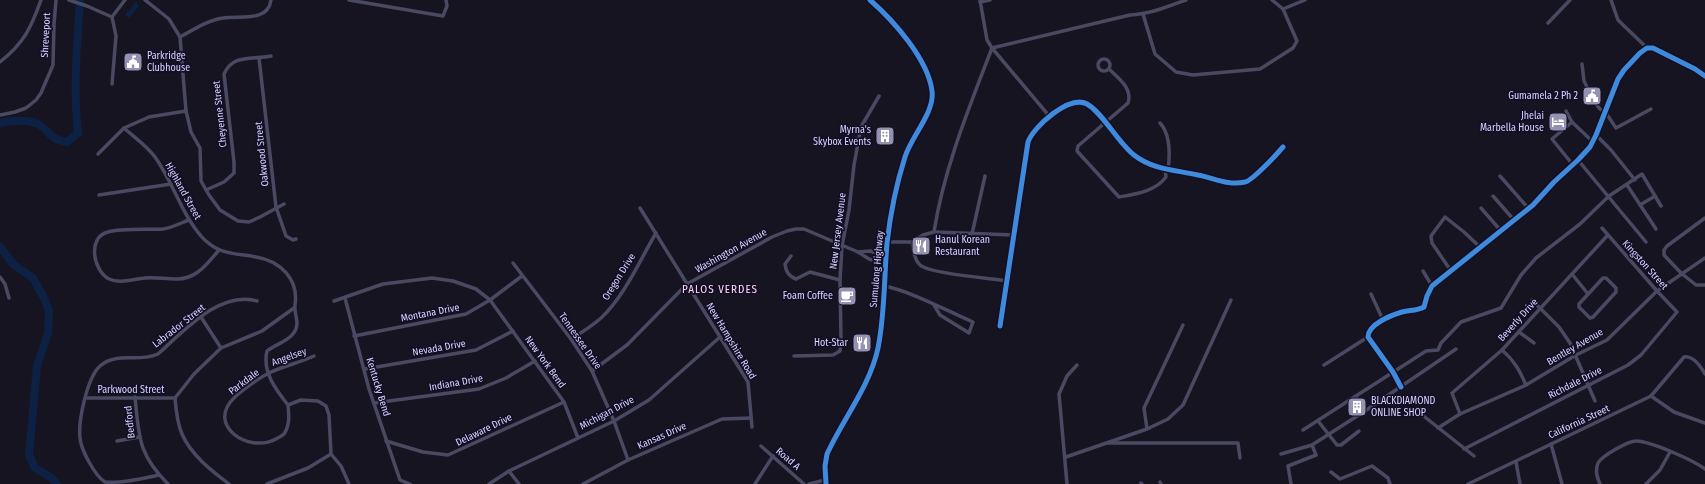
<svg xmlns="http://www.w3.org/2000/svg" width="1705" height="484" viewBox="0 0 1705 484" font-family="'Fira Sans Condensed',sans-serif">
  <rect width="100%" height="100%" fill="#161421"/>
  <path fill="#0d2144" d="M136,2L139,6L129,18L125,15Z"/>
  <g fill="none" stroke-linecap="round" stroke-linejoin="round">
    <g stroke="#0d2144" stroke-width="8">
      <path d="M0,123C10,121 25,119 35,123C49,127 46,139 67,142L78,133C73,89 77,45 80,0"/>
      <path d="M0,247L14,265L33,278L43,296L49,311L48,333L37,366L29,455L35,468L52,478L57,484"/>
    </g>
    <g stroke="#4a4962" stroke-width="3.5">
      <path d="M69,0L87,6L112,17"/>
      <path d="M145,0L169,19L180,37L186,111L191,132L200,148L201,181L209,195L220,210L238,221L249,222L260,217L284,204"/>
      <path d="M349,0L443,16L447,6L446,0"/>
      <path d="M1611,0L1618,20L1647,48"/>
      <path d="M980,2L990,0"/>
      <path d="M1283,9L1305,0"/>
      <path d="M1143,14L1155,54L1176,72L1193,75L1260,69L1293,48L1297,41L1283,9L1272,0"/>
      <path d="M112,17L125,0"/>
      <path d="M1548,23L1570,0"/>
      <path d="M180,37C193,30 208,20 223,18C239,15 268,23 271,0"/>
      <path d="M259,58L276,207L286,236L293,240L296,239"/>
      <circle cx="1104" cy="65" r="6"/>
      <path d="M0,62C24,43 31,28 41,0"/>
      <path d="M1582,64L1584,81L1595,103L1600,109L1606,113L1616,128L1651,109"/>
      <path d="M1109,69C1118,78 1133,88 1128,103L1078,146L1077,151L1119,197C1136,194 1156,191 1166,177L1165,169"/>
      <path d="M112,84L116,36L112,17"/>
      <path d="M1566,111L1572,122L1593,142"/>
      <path d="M0,115L15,112L26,108L36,100L41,93L53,65L54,24L56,0"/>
      <path d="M1050,117L992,48L1130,15C1150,14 1167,7 1186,0"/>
      <path d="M1572,122L1552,139L1573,165"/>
      <path d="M1160,123C1171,135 1170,155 1168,170"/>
      <path d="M124,128C134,137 147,146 155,157C173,182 181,213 201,236C205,241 214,248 220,250C232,255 244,254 256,257C281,261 299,280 295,305C294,311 297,317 297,323C297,339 277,343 267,351C262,372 276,390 288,405"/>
      <path d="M1596,135L1611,150L1635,180"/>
      <path d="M98,154L124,128L149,117L186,111"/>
      <path d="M1578,160L1646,242"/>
      <path d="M1500,176L1528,208"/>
      <path d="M1627,185L1656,229"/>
      <path d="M206,190L224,182L234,173V162L224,74C233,54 251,60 271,56"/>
      <path d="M99,195L171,184"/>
      <path d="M1493,196L1514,220"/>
      <path d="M1640,205L1655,196"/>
      <path d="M640,208L748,382L752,427"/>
      <path d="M1481,208L1501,231"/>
      <path d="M1705,218L1667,246L1664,250V255L1681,273L1696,285H1705"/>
      <path d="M189,220C181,223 171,228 163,229C147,230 122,228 108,232C87,237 93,271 109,279C120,284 133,279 145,278C155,277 165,279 175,279C196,280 207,264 219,250"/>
      <path d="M934,232C944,168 969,108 992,48L987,40L980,0"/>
      <path d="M972,234L985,176"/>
      <path d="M888,242H912L923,235L934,232L1014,235"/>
      <path d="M912,242C913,249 914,260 920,265C931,274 990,278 1008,281"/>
      <path d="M858,252L870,251L886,256"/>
      <path d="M791,256L785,264C786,271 788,276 796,279L810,272L840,280"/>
      <path d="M513,263L571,339L592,371L614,421L628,460"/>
      <path d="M1423,271L1432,286"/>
      <path d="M1451,271L1432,243L1431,236L1445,217L1464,232L1481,248"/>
      <path d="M1572,274L1588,294"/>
      <path d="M0,277L5,284L9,298"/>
      <path d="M1603,278H1606L1616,288V292L1593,317L1590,318L1579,307V304Z"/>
      <path d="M884,286C911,291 947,311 973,322L969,333L940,315L934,305"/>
      <path d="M1371,294L1383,320"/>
      <path d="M345,298L369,389L400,480L410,484"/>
      <path d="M1532,300L1559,327L1570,343L1595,401"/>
      <path d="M334,301L383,284L432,278L453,281L476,289L490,300L564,402L578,438"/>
      <path d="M201,317L221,348"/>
      <path d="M1000,326L1028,142C1033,127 1070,94 1087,104C1103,113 1118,143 1134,155C1153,170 1176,170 1198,175C1214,178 1228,186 1245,182C1252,181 1277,154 1283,147"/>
      <path d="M1519,332L1534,343"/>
      <path d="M354,336L466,314L490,300L522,276"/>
      <path d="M571,339C581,333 592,326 601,318C624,297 640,260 656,233"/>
      <path d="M1502,350C1514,360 1520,371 1526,385"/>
      <path d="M794,356L833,355L840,351L841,340L840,280L842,246L849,210L854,165L861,127L879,96"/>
      <path d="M1324,365L1368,337"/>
      <path d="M365,369L476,350L513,331"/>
      <path d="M592,371L627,345L687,284L772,237L787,231L796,229H804L858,252L869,259L886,264"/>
      <path d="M1401,387L1393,372L1368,337C1368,324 1392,315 1402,312C1409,310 1417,311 1424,307L1427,296L1432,286L1533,205L1554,182L1578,160L1590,147L1596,135L1618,79L1624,70L1640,53L1647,48H1653L1695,69L1705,76"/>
      <path d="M1651,396L1674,412L1705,423"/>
      <path d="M135,397C139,437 138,454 168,484"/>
      <path d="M1356,397L1365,411L1456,349"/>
      <path d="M86,398H175"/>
      <path d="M374,403L479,389L506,378L535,361"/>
      <path d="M288,405C289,415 290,425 284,434C282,436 279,437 276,439C248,454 206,425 234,398C242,390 259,378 269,373C283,366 299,363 314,356"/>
      <path d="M288,405L301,400L318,401L326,406L329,415L331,454L341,466L349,484"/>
      <path d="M1416,410L1474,456"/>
      <path d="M1460,414L1452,393L1502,350L1607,236"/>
      <path d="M1318,421L1337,445H1341L1359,431"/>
      <path d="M1438,428L1460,414L1526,385L1576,355L1607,340L1657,291L1705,258"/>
      <path d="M1147,429L1144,408L1183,325"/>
      <path d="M1303,430L1426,351L1438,350L1441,343L1461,322L1501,308L1521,275L1536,258L1580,224L1609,196L1642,174L1661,206"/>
      <path d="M117,441L139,437"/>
      <path d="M386,441L423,452L448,455L564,402"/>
      <path d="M1108,443H1238L1240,458"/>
      <path d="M1551,444L1562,484"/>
      <path d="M761,446L804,484"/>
      <path d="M1464,449L1628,365L1641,355L1677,312L1657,291L1602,228"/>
      <path d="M1281,454L1312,445L1365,411"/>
      <path d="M1066,457L1147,429L1168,419L1183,405L1231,300"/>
      <path d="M1516,462L1520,484"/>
      <path d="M509,471L519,484"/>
      <path d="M1331,472L1340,479L1372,466L1388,478L1390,484"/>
      <path d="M159,475C145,478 119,484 105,482C95,476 81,450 80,438C78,421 87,378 100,366C117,351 139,363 158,354C184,331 220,290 257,301"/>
      <path d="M1160,482L1161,484"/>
      <path d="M1141,483L1142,484"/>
      <path d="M229,484C212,471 191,455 182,434C177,423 176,410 175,398L194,374L221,348L262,331L294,308"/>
      <path d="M267,484L308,468L331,454"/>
      <path d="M489,484L509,471L614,421L649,400L720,337"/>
      <path d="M583,484L628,460L722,419L751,418"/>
      <path d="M755,484L773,456"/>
      <path d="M809,484L825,480"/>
      <path d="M1067,484L1059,394L1067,376L1077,365"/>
      <path d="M1291,484L1288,466L1316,455L1312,445"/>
      <path d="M1468,484L1651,396L1684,357C1693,355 1701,367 1705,374"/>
      <path d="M1600,484C1597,477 1595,471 1598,463C1602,456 1629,440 1637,441C1652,442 1693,460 1705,469"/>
      <path d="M1646,484L1660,470L1670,452"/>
    </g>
    <path stroke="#5e5373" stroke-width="6" d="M826,484L825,466L827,454C843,419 870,386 878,348C885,314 884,278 887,243C890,217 897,182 905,157C911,137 935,112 932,91C928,59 893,20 870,0"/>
    <g stroke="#130f26" stroke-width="8">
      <g id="cycleway">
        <path d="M1000,326L1028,142C1033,127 1070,94 1087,104C1103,113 1118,143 1134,155C1153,170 1176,170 1198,175C1214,178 1228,186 1245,182C1252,181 1277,154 1283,147"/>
        <path d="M1401,387L1393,372L1368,337C1368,324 1392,315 1402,312C1409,310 1417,311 1424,307L1427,296L1432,286L1533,205L1554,182L1578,160L1590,147L1596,135L1618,79L1624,70L1640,53L1647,48H1653L1695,69L1705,76"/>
        <path d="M826,484L825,466L827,454C843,419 870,386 878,348C885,314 884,278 887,243C890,217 897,182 905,157C911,137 935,112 932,91C928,59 893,20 870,0"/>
      </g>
    </g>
    <use href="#cycleway" stroke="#408adc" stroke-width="5"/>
  </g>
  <defs>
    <g id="civic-square" transform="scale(1)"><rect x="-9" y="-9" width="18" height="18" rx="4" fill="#9591b1" stroke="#130f26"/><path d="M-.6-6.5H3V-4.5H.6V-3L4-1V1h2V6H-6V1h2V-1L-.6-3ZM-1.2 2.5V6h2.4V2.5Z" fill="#fff"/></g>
    <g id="hotel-square" transform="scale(1)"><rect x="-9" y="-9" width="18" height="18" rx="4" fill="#9591b1" stroke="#130f26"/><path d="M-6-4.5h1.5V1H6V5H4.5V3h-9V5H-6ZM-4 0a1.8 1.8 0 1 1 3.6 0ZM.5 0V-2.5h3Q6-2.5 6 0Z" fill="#fff"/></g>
    <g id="building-square" transform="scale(1)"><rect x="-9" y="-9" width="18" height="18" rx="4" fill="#9591b1" stroke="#130f26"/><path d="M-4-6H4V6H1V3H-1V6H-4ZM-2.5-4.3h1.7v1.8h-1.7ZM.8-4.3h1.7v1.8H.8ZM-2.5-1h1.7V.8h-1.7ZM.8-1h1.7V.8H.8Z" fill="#fff"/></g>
    <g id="restaurant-square" transform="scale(1)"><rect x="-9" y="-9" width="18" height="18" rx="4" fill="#9591b1" stroke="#130f26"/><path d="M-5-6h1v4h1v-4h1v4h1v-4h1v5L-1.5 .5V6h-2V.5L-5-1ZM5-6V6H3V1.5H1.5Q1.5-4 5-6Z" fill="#fff"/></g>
    <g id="cafe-square" transform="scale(1)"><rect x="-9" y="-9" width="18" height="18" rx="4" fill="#9591b1" stroke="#130f26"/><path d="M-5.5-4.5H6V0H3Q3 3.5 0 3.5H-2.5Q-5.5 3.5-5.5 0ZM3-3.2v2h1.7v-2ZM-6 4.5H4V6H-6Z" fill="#fff"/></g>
  </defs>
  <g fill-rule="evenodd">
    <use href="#civic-square" x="133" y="62"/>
    <use href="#civic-square" x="1592" y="96"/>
    <use href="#hotel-square" x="1558" y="122"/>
    <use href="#building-square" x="885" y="136"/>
    <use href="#restaurant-square" x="921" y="246"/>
    <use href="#cafe-square" x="847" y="296"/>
    <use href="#restaurant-square" x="862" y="343"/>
    <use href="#building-square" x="1357" y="407"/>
  </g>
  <g text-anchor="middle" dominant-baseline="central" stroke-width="3.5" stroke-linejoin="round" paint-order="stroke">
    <g font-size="10" fill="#d9d4ff" stroke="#130f26">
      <text transform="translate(46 35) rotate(-87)">Shreveport</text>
      <text transform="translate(220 114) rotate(-96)">Cheyenne Street</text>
      <text transform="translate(262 154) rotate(-96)">Oakwood Street</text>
      <text transform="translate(183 191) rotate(61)">Highland Street</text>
      <text transform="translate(838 231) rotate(-83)">New Jersey Avenue</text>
      <text transform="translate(731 251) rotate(-29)">Washington Avenue</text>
      <text transform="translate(1645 265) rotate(48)">Kingston Street</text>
      <text transform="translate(877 269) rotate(-85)">Sumulong Highway</text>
      <text transform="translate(619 277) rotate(-58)">Oregon Drive</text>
      <text transform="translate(430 313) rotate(-11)">Montana Drive</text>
      <text transform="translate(1518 320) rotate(-48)">Beverly Drive</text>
      <text transform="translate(179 326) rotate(-38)">Labrador Street</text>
      <text transform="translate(580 341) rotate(55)">Tennessee Drive</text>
      <text transform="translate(731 341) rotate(59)">New Hampshire Road</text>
      <text transform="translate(1575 347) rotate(-30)">Bentley Avenue</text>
      <text transform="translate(439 348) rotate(-10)">Nevada Drive</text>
      <text transform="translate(289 357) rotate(-20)">Angelsey</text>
      <text transform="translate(545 362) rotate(54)">New York Bend</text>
      <text transform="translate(244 382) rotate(-37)">Parkdale</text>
      <text transform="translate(456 383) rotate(-10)">Indiana Drive</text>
      <text transform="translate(1575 383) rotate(-27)">Richdale Drive</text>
      <text transform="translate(378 387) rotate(73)">Kentucky Bend</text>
      <text x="131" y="390">Parkwood Street</text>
      <text transform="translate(607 413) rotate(-28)">Michigan Drive</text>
      <text transform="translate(130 422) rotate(-96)">Bedford</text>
      <text transform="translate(1579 422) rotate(-25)">California Street</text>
      <text transform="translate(484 430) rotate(-26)">Delaware Drive</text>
      <text transform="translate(662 436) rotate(-24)">Kansas Drive</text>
      <text transform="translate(788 459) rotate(41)">Road A</text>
    </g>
    <g font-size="10" fill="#d9d4ff" stroke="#130f26" text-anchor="end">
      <text x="147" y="56" text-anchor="start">Parkridge<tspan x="147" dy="12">Clubhouse</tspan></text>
      <text x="1578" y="96">Gumamela 2 Ph 2</text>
      <text x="1544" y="116">Jhelai<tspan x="1544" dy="12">Marbella House</tspan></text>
      <text x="871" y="130">Myrna's<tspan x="871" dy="12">Skybox Events</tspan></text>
      <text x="935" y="240" text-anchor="start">Hanul Korean<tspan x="935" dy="12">Restaurant</tspan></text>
      <text x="833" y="296">Foam Coffee</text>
      <text x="848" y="343">Hot-Star</text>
      <text x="1371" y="401" text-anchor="start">BLACKDIAMOND<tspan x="1371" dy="12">ONLINE SHOP</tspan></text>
    </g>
    <g font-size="11" letter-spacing="1" fill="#ffd6f0" stroke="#130f26">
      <text x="720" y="289">PALOS VERDES</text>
    </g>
  </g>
</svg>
